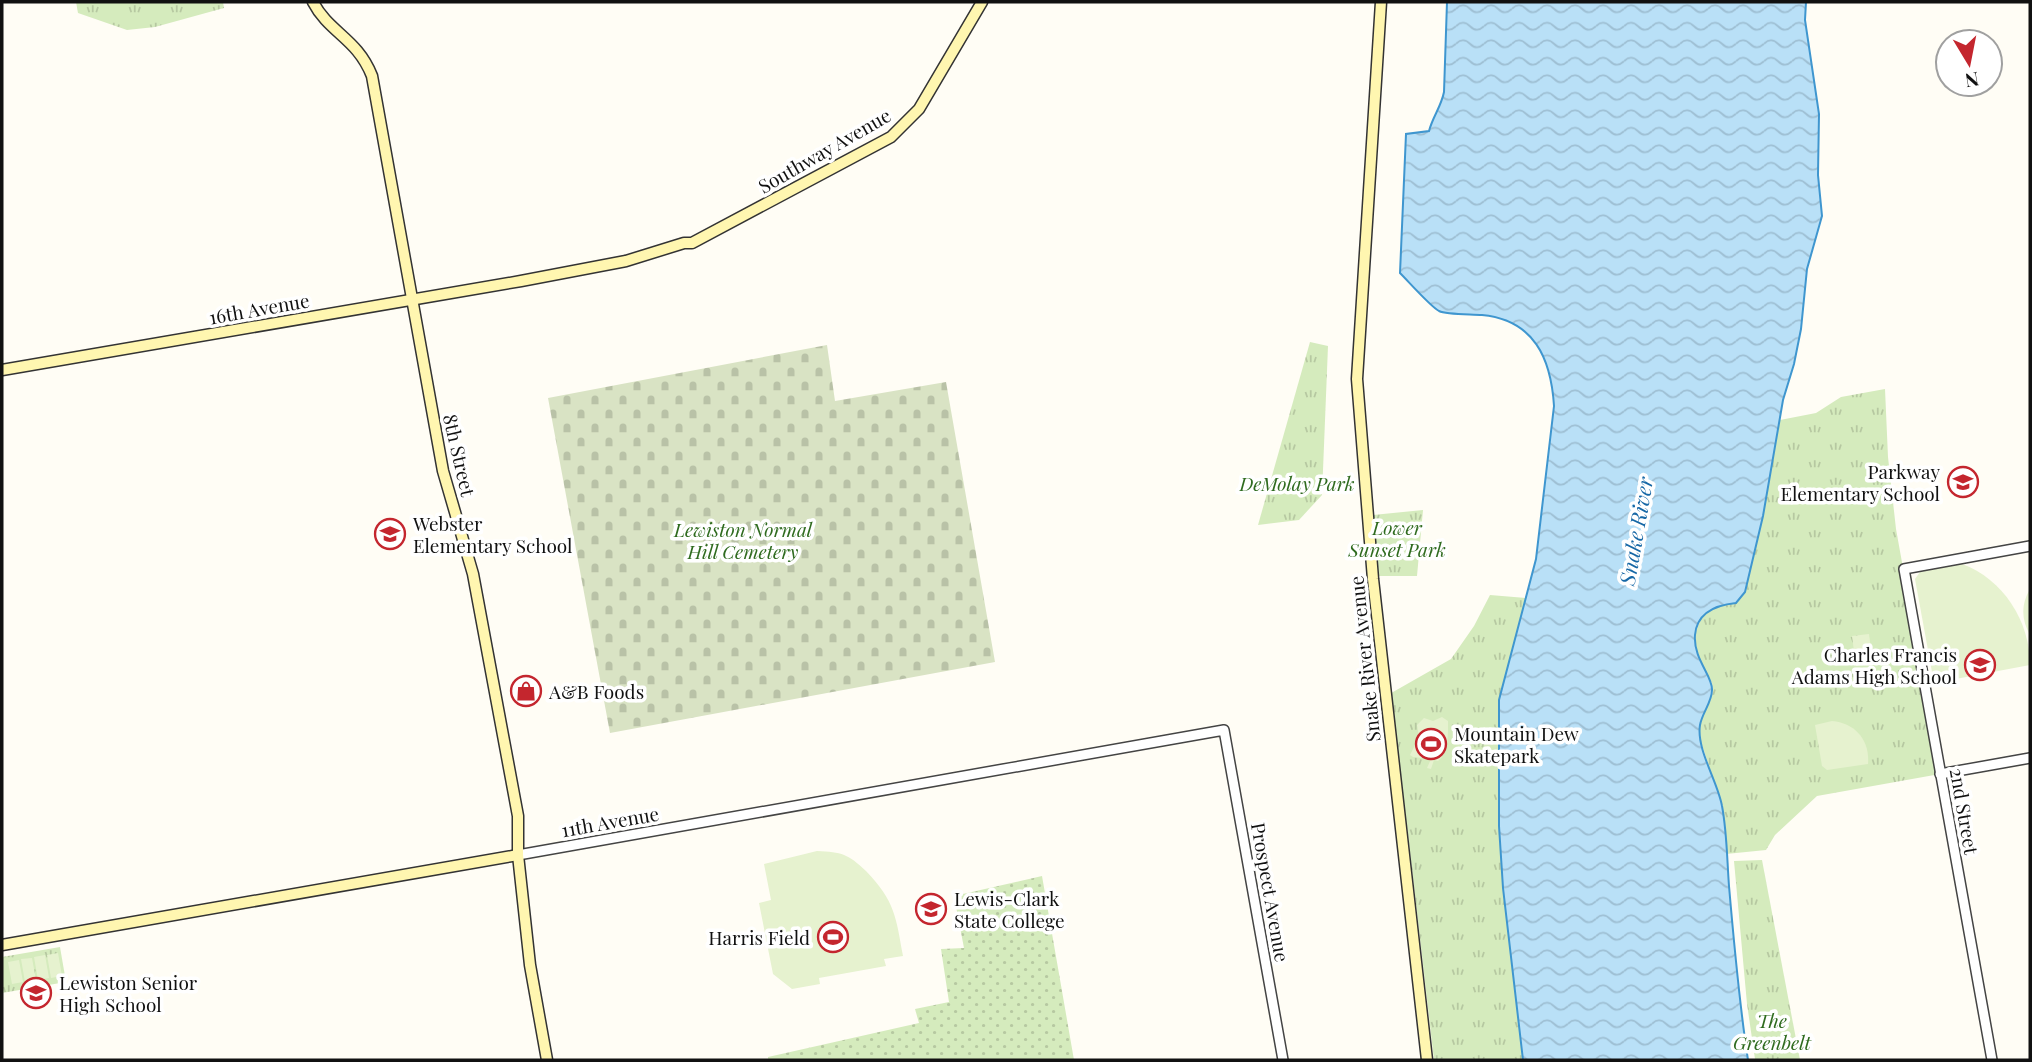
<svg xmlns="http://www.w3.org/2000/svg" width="2032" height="1062" viewBox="0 0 2032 1062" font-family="'Playfair Display',serif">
  <defs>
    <pattern id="grass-dots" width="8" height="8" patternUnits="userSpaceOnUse" patternTransform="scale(1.75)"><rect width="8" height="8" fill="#d5ebbd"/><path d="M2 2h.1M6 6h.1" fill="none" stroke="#b6c8a1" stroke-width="1.8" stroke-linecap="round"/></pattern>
    <pattern id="cemetery-stones" width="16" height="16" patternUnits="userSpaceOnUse" patternTransform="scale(1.75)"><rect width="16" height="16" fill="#d9e3c4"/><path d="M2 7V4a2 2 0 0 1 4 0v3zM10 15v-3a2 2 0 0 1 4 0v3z" fill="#b9c2a7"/></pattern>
    <pattern id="park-tufts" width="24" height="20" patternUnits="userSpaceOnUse" patternTransform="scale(1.75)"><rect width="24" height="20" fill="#d5ebbd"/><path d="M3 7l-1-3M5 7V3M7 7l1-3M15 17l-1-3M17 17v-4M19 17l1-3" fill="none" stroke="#b6c8a1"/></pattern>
    <pattern id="water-waves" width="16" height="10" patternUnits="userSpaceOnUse" patternTransform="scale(1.75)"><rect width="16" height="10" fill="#b9e0f7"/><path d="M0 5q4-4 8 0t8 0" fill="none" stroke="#9ebfd3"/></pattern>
  </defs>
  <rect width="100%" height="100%" fill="#fffdf5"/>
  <path fill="url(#grass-dots)" d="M1042,876L1074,1060H768V1057L919,1023L915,1009L949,1002L941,949L964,948L954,896Z"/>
  <path fill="url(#cemetery-stones)" d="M827,345L835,401L946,382L995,662L610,733L548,398Z"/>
  <g fill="url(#park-tufts)">
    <path d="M76,2H223L224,8L155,27L127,30L78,13Z"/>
    <path d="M1310,342L1328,346L1322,495L1299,520L1258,525Z"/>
    <path d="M1885,389L1888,457L1896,529L1940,774L1817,796L1775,835L1766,850L1726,854L1722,805L1701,742L1699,726L1713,692L1712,683L1702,666L1696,651L1695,634L1701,619L1711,607L1736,603L1745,592L1763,516L1780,420L1816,413L1841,397Z"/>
    <path d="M1423,510L1417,576H1373V515Z"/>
    <path d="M1490,595L1526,598L1499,700L1503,888L1523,1060H1434L1407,826H1401L1386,696L1451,659L1474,626Z"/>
    <path d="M1762,860L1800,1060L1755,1059L1747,1004L1734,861Z"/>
    <path d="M60,947L66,982L2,993V957Z"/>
  </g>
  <g fill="#e6f2cf">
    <path d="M1962,564C2003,579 2030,621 2030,665L1945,681L1932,672L1915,579L1920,572Z"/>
    <path d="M2030,589V635C2021,619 2021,604 2030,589Z"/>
    <path d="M1869,634L1873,664L1856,666L1852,636Z"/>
    <path d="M1442,717L1448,721C1448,734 1449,753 1438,761L1434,760L1431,769L1427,768L1431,759L1413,757L1410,755L1419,737L1417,725L1424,718L1433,721Z"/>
    <path d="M1832,721C1855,723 1870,740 1868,764L1827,770L1822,766L1815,725Z"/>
    <path d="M817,851C842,852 848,854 866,871C895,901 896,917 903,956L884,959L886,966L819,978L820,984L792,989L773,974L759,903L771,900L764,864Z"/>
    <path d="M58,953L62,976L51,978L47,955Z"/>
    <path d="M45,955L49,978L38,980L34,957Z"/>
    <path d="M32,958L36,980L25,982L21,959Z"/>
    <path d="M19,960L23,982L12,984L8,962Z"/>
  </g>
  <path fill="url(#water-waves)" stroke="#3f96cf" stroke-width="2" d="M1447,2H1806L1805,20L1819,114L1818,175L1822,216L1807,269L1801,329L1794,364L1783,400L1763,516L1745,592L1736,603C1716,605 1697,612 1695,635C1693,659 1713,676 1712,690C1712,702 1702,713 1700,725C1696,749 1718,782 1722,806C1727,832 1727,860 1729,886C1734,944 1739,1002 1748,1060H1523L1503,888L1499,826V700L1536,559L1554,406C1551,358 1534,320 1482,315C1472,314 1447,315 1439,311C1430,306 1409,282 1400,273L1406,134L1429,131C1433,116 1441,107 1444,92Z"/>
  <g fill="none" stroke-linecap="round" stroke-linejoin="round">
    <g stroke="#444" stroke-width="12">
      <g id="tertiary">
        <path d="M1940,774L2030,758"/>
        <path d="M518,855L1224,730L1283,1060"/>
        <path d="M1992,1060L1904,569L2030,546"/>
      </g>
    </g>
    <g stroke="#333" stroke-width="13">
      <g id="secondary">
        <path d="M313,2C329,33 357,38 372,76L443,471L473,574L518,816V855L530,965L547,1060"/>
        <path d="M1381,2L1357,379L1373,579L1427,1060"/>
        <path d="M2,370L521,281L626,261L684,243H692L891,137L919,109L982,2"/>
        <path d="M2,945L518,855"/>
      </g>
    </g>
    <use href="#tertiary" stroke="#fff" stroke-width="9"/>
    <use href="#secondary" stroke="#fff6b0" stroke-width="10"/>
  </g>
  <defs>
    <g id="school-ring" transform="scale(1.575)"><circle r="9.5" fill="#fff" stroke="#c4262e" stroke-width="1.5"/><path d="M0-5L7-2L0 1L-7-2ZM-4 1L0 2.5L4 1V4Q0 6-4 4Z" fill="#c4262e"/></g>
    <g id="shop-ring" transform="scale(1.575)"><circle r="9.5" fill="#fff" stroke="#c4262e" stroke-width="1.5"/><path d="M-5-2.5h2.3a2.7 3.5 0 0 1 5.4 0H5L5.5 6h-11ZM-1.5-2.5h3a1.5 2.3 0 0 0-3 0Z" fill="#c4262e"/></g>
    <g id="stadium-ring" transform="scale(1.575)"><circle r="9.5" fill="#fff" stroke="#c4262e" stroke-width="1.5"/><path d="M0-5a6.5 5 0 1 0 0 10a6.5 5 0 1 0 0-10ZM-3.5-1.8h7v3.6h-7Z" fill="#c4262e"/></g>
    <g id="university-ring" transform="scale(1.575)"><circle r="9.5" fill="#fff" stroke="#c4262e" stroke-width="1.5"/><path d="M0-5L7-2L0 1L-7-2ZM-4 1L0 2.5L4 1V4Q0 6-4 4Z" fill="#c4262e"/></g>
  </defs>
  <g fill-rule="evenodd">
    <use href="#school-ring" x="1963" y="482"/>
    <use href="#school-ring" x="390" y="534"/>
    <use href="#school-ring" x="1980" y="665"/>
    <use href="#shop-ring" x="526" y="691"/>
    <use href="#stadium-ring" x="1431" y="744"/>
    <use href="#university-ring" x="931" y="909"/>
    <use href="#stadium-ring" x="833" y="937"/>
    <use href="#school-ring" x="36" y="993"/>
  </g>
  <g text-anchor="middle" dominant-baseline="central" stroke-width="7" stroke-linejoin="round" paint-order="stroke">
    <g font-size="19" fill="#111" stroke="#fff">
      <text transform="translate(824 150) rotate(-30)">Southway Avenue</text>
      <text transform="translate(259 308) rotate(-10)">16th Avenue</text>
      <text transform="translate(460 455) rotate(77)">8th Street</text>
      <text transform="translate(1364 659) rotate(-96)">Snake River Avenue</text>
      <text transform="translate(1965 811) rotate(80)">2nd Street</text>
      <text transform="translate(610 821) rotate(-10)">11th Avenue</text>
      <text transform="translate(1271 892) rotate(80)">Prospect Avenue</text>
    </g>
    <g font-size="19" fill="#111" stroke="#fff" text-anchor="start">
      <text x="1940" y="471" text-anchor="end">Parkway<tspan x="1940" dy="22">Elementary School</tspan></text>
      <text x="413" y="523">Webster<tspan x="413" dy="22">Elementary School</tspan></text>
      <text x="1957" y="654" text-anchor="end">Charles Francis<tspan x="1957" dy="22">Adams High School</tspan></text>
      <text x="549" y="691">A&amp;B Foods</text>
      <text x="1454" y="733">Mountain Dew<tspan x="1454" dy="22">Skatepark</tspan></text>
      <text x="954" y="898">Lewis-Clark<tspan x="954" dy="22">State College</tspan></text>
      <text x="810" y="937" text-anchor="end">Harris Field</text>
      <text x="59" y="982">Lewiston Senior<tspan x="59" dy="22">High School</tspan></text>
    </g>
    <g font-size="19" font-style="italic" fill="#2f6b1f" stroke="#fff">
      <text x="1297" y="483">DeMolay Park</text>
      <text x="1397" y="527">Lower<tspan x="1397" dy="22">Sunset Park</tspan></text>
      <text x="743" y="529">Lewiston Normal<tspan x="743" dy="22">Hill Cemetery</tspan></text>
      <text x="1772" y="1020">The<tspan x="1772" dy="22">Greenbelt</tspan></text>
    </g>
    <g font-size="21" font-style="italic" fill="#1768a6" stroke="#fff">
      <text transform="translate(1635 531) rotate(-80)">Snake River</text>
    </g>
  </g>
  <rect width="2032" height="1062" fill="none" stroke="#111111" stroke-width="7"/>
  <g transform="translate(1969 63) rotate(170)"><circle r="33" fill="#ffffff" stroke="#a0a0a0" stroke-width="2"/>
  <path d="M0-5L12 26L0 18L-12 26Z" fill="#c4262e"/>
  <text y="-10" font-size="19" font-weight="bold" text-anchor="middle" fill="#111111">N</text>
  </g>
</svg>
